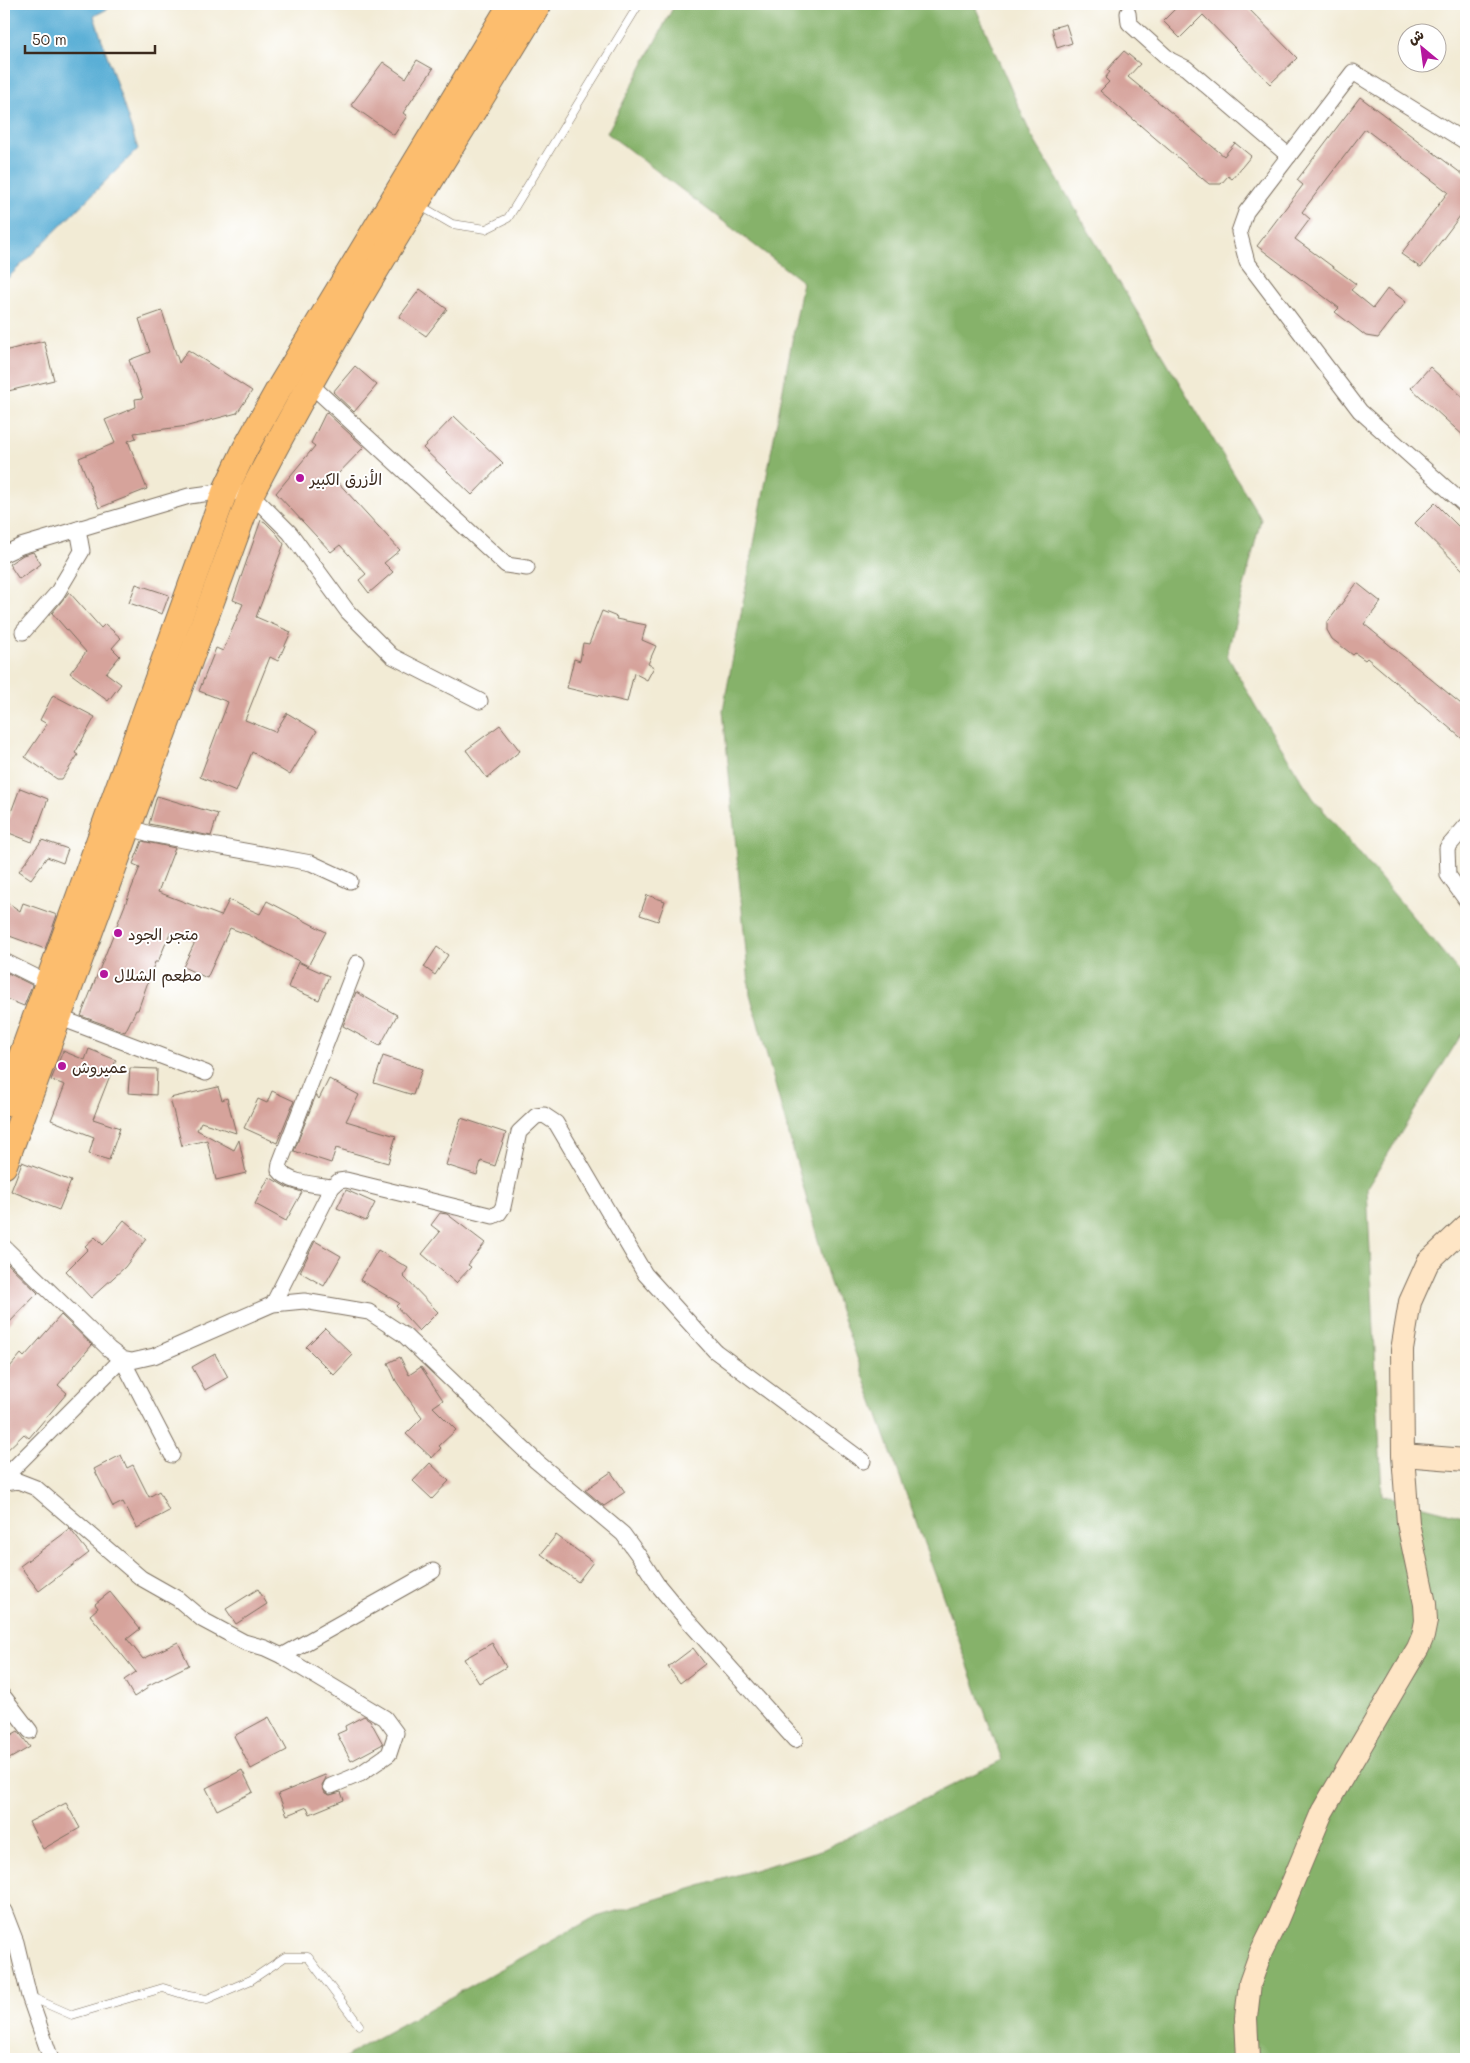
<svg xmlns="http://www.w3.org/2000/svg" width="1470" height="2063" viewBox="0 0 1470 2063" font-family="Mali,'Playpen Sans Arabic',sans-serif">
  <rect width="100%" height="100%" fill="#fff"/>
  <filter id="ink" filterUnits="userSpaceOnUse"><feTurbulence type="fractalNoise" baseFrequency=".02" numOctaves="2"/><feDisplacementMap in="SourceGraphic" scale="10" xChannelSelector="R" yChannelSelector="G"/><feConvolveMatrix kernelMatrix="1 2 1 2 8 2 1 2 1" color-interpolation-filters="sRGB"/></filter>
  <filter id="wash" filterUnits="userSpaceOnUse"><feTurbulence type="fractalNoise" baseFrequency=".0096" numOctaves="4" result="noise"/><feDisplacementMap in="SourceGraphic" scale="20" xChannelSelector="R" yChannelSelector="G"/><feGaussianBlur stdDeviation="1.12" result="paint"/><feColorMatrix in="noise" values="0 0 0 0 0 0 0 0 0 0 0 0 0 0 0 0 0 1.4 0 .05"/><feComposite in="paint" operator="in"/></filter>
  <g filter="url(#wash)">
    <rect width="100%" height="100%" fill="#f2ebd5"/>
    <path fill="#86b26a" stroke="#606e44" d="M675,4H974L1031,135L1261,519L1227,655L1256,707L1313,798L1466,980V1027L1367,1188L1382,1495L1466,1517V2059H343L359,2048L593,1918L824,1849L1002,1760L829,1280L750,994L723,710L803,282L607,133Z"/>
    <path fill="#5aafd6" stroke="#4a6c7a" d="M4,4H117L94,16L138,149L7,279L4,280Z"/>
    <g id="blocks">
      <g fill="#d6a39b">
        <path d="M1180,4H1244L1297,58L1270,84L1203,15L1180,38L1163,21Z"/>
        <path d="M1066,24L1072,43L1057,48L1052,28Z"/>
        <path d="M1124,51L1140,64L1128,77L1224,156L1235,143L1251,156L1232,179L1228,176L1221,184H1209L1100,91L1109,82L1105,78L1110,72L1107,70Z"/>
        <path d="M417,60L433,69L403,113L407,116L394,135L351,105L383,62L406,78Z"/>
        <path d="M1360,97L1466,177V208L1421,268L1401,254L1448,192L1365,129L1302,212L1310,219L1295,239L1356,284L1351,290L1373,308L1388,288L1406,302L1378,338L1366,336L1335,312L1339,308L1257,246L1303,185L1297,180Z"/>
        <path d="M420,289L447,309L426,336L399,317Z"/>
        <path d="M162,311L179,363L188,350L252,391L237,413L188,426L134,433L136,438L128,441L147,489L99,508L79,458L115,443L105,420L136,407L135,399L143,398L129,360L150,352L139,319Z"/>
        <path d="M44,341L54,380L4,392V351Z"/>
        <path d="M355,366L377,385L354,412L333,392Z"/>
        <path d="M1430,367L1466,400V438L1411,388Z"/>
        <path d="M326,412L364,447L334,478L400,550L384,563L393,572L369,593L359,580L366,574L340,545L331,552L276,493L315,446L311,443Z"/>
        <path d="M454,416L503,463L472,495L423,448Z"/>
        <path d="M1435,503L1466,534V573L1415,523Z"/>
        <path d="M261,520L265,522L276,533L284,544L256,617L291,632L278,661L270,657L245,720L275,732L287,713L317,731L290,775L252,752L236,792L200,777L228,702L199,691L216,648L223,651L243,604L233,600Z"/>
        <path d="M33,552L41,564L19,579L9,564L23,555Z"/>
        <path d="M1357,583L1381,602L1364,624L1466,708V742L1367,658L1365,660L1355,653L1353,655L1332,639L1327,630V623Z"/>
        <path d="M136,584L169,595L162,614L129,603Z"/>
        <path d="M69,592L101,628L105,624L121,638L112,648L120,656L106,673L121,684L108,701L70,673L86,652L52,613Z"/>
        <path d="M602,611L617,617L616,619L646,625L642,640L656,646L648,664L654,667L647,680L634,673L627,702L567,688L574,659L580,661L583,643L589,644Z"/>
        <path d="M53,695L95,717L75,753L78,755L62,779H57L25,757L47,724L40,720Z"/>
        <path d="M500,725L520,751L487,778L466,750Z"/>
        <path d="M20,788L48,799L32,842L4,831Z"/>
        <path d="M157,796L218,814L211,836L149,824Z"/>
        <path d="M42,840L68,849L63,863L47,857L31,879L19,871Z"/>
        <path d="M142,841L175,848L158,892L221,916L229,900L260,914L267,901L326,932L308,966L249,935L230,928L207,978L183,967L195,942L170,933L158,962H155L138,1010H136L125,1032L81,1016L140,867L133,864Z"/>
        <path d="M647,895L665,901L658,921L640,915Z"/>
        <path d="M4,900L20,911L23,903L57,915L45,949L4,934Z"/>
        <path d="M437,947L448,955L435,975L424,967Z"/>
        <path d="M298,962L329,976L319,1000L288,987Z"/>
        <path d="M8,973L32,985L24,1006L4,998V982Z"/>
        <path d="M356,992L397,1015L380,1046L343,1026Z"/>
        <path d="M89,1049L116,1060L93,1119L120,1128L109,1160L89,1154L94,1137L51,1120L65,1085L51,1080L63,1051L85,1060Z"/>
        <path d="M383,1056L422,1069L413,1095L374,1083Z"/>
        <path d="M130,1068L157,1069L156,1095L128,1093Z"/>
        <path d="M329,1079L359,1095L346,1121L396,1136L388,1163L336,1148L331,1163L294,1151L316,1095L319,1099Z"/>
        <path d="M218,1087L222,1100L227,1098L236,1133L201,1122L197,1130L234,1150L239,1140L246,1173L216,1180L207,1140L182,1146L170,1098Z"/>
        <path d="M272,1091L294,1101L277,1143L244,1128L258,1099L267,1103Z"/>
        <path d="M461,1118L506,1133L495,1166L481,1161L477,1175L446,1165Z"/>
        <path d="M22,1162L71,1181L59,1210L11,1191Z"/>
        <path d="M269,1177L286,1187L302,1192L286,1221L255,1204Z"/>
        <path d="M346,1190L375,1203L366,1221L337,1208Z"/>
        <path d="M440,1213L447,1214L485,1243L468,1265L471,1267L456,1283L422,1254L440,1232L431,1225Z"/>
        <path d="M124,1220L146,1239L125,1267L91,1298L66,1271L88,1249L85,1246L95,1237L103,1245Z"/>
        <path d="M315,1241L341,1256L324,1286L300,1272Z"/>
        <path d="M378,1250L408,1268L403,1276L438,1312L419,1331L396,1306L399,1303L360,1280Z"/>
        <path d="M4,1260L38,1293L4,1328Z"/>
        <path d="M61,1315L92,1345L58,1385L67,1393L29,1438L24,1434L4,1453V1374L21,1354L24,1357Z"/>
        <path d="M325,1328L353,1355L334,1375L306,1347Z"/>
        <path d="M215,1354L228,1377L205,1390L192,1367Z"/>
        <path d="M400,1357L409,1375L421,1367L443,1400L433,1407L456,1430L439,1446L441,1448L432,1458L406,1434L422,1418L396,1381L388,1363Z"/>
        <path d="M121,1455L127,1468L133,1465L149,1497L159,1491L169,1511L137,1528L123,1502L113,1507L94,1469Z"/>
        <path d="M430,1463L449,1481L432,1499L413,1481Z"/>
        <path d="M611,1472L625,1492L604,1506L585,1490Z"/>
        <path d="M70,1529L89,1553L39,1591L20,1566Z"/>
        <path d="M556,1535L593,1562L578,1582L541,1554Z"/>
        <path d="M258,1589L267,1604L236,1624L226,1609Z"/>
        <path d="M110,1592L140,1629L127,1639L143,1659L178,1642L189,1665L147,1686L148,1688L134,1697L124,1680L136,1672L90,1615L98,1608L95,1604Z"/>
        <path d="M492,1643L506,1667L479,1683L464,1659Z"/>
        <path d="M693,1648L705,1664L680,1683L668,1667Z"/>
        <path d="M364,1716L370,1720L383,1744L351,1761L337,1734L346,1730L345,1726Z"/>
        <path d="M269,1717L287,1750L251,1769L234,1736Z"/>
        <path d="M18,1731L30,1747L4,1762V1739Z"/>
        <path d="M242,1770L253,1792L217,1810L206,1788Z"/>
        <path d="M325,1775L326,1778L322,1785L325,1793L330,1795L341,1792L344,1800L310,1814L307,1807L287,1815L278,1794Z"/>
        <path d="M66,1803L80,1828L43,1849L29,1822Z"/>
      </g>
    </g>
  </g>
  <g filter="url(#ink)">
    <use href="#blocks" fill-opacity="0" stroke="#7b6e5e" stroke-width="1"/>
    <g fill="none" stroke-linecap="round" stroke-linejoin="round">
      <g stroke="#7b6e5e" stroke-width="9">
        <g id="lane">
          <path d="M419,205L452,224L486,229L508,218L639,4"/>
          <path d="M31,1997L72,2015L163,1988L189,1996L207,1999L251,1980L285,1957H308L359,2025"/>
        </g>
      </g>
      <g stroke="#7b6e5e" stroke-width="17">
        <g id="street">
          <path d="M1128,13L1129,23L1170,60L1186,68L1289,156"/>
          <path d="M1466,142L1353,72L1246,212L1239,232L1247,262L1360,411L1466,506"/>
          <path d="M310,384L506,565L527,568"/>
          <path d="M4,554L21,546L189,496L225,491L251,494L290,533L348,612L392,656L480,701"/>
          <path d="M23,632L57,593L82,551L78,529"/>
          <path d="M1466,826L1447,848L1448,875L1466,900"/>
          <path d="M128,827L150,834L311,863L350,881"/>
          <path d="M4,961L48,983"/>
          <path d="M357,963L280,1163L279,1170C289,1184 316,1184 332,1187L339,1181L346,1180L493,1216L499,1213L503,1207L519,1132L536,1116L544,1115L556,1123L645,1274L715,1351L863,1461"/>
          <path d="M58,1017L206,1073"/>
          <path d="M4,1247L109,1349L122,1359L132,1361L154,1356L273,1304L304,1301L369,1312L404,1335L536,1461L623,1534L639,1556L657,1584L681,1613L795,1740"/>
          <path d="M273,1304L332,1187"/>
          <path d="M4,1478L122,1359L172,1455"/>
          <path d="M4,1483L18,1481L36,1488L141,1578L178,1599L203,1620L244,1642L265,1648L282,1656L385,1718L396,1733L389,1754L360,1774L331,1786"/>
          <path d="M282,1656L433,1571"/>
          <path d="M4,1697L30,1731"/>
          <path d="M4,1911L16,1942L29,1996L51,2059"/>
        </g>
      </g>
      <g stroke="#7b6e5e" stroke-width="24">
        <g id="secondary">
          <path d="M1403,1455L1466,1460"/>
          <path d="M1248,2059L1246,2018L1250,1983L1261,1952L1277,1920L1322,1812L1418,1648L1423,1636L1426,1621L1425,1604L1408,1523L1403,1455L1402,1350L1410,1302L1428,1262L1466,1226"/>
        </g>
      </g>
      <g stroke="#7b6e5e" stroke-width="27">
        <g id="primary">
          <path d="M4,1104L225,491L245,449L278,390L511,4"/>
          <path d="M4,1166L251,494C337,325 441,165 539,4"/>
        </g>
      </g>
      <use href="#lane" stroke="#fff" stroke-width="8"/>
      <use href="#street" stroke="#fff" stroke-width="15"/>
      <use href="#secondary" stroke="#fee5c5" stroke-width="22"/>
      <use href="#primary" stroke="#fcbd6e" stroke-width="25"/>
    </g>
  </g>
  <g fill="#b5179e" stroke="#fff" stroke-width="2">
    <circle cx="300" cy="478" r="5"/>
    <circle cx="118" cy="933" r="5"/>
    <circle cx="104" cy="974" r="5"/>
    <circle cx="62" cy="1066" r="5"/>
  </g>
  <g text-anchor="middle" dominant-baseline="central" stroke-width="4" stroke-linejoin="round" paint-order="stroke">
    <g font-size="16" fill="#3b2a1e" stroke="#fff" text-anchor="start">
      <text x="310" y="478">الأزرق الكبير</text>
      <text x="128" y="933">متجر الجود</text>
      <text x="114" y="974">مطعم الشلال</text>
      <text x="72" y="1066">عميروش</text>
    </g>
  </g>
  <rect width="1470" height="2063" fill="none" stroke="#fff" stroke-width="20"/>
  <g transform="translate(1422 48) rotate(331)"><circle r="24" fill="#ffffff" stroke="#b1aaa5"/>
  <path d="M0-4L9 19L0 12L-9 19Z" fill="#b5179e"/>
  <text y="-8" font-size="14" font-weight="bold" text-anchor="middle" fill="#3b2a1e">ش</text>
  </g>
  <path d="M25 45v8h130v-8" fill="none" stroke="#3b2a1e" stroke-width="2.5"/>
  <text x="32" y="45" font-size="15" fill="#3b2a1e" stroke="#ffffff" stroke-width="4" paint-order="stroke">50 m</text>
</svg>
